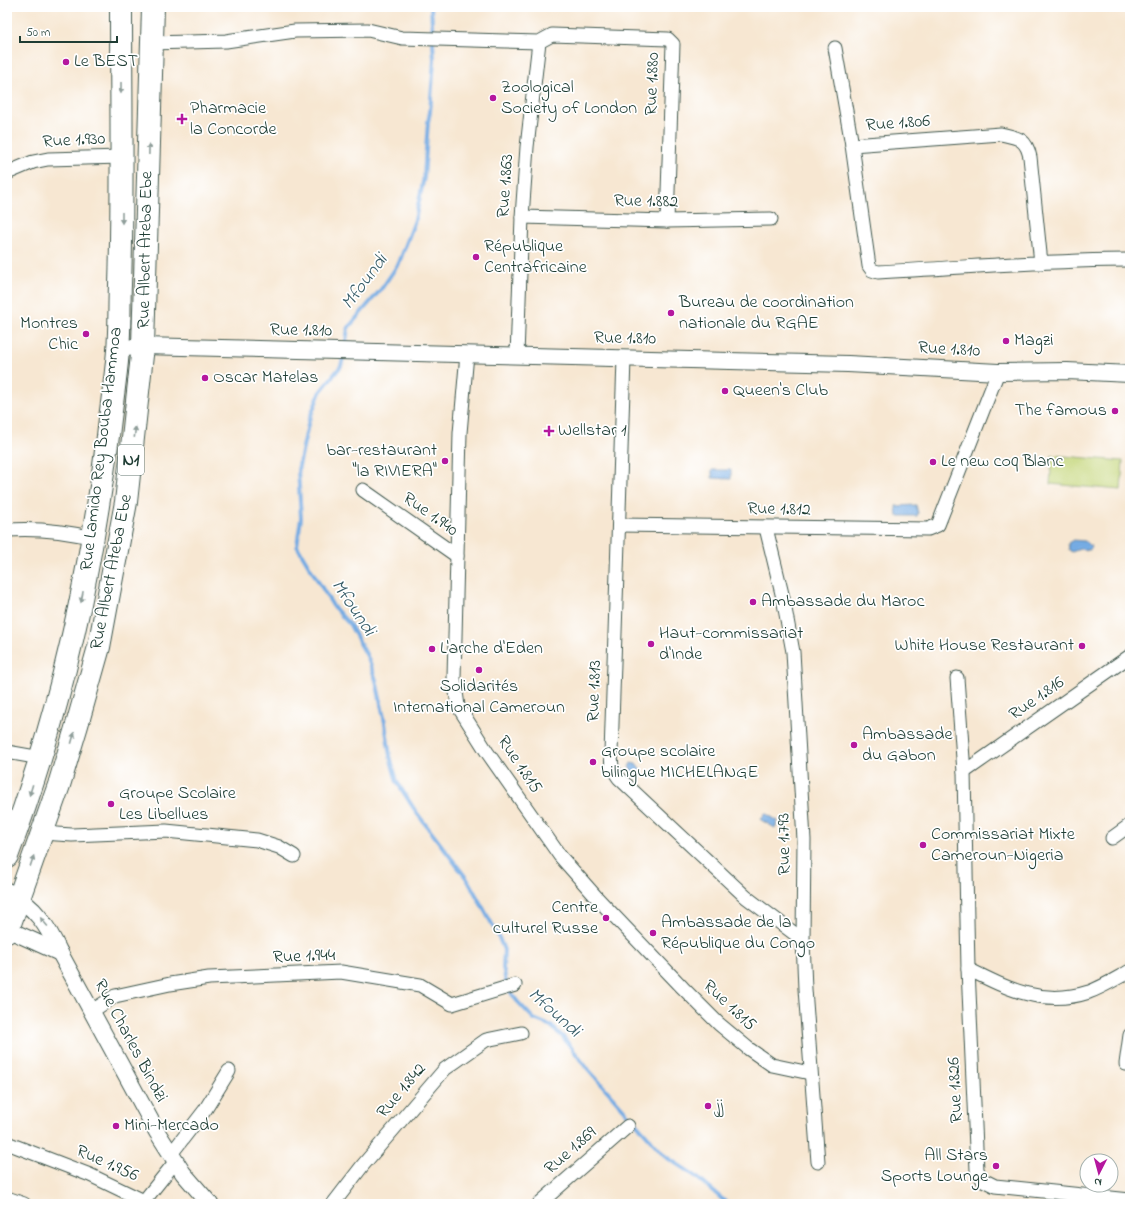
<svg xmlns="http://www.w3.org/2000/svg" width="1137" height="1211" viewBox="0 0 1137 1211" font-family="'Indie Flower',sans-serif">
  <rect width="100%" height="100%" fill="#fff"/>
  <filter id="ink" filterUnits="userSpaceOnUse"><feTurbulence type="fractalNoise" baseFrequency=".025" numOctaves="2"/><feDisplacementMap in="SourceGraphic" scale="8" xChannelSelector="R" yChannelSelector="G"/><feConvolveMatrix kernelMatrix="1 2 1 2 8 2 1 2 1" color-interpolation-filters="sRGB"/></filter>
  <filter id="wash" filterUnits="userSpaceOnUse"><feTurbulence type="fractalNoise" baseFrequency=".012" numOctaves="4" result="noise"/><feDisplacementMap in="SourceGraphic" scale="16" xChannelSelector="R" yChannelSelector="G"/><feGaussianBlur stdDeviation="0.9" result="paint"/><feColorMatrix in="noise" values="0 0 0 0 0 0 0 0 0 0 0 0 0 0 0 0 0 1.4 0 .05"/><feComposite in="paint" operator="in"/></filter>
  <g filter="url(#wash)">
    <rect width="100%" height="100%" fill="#f7e7d2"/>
    <path fill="#c3d577" stroke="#718956" d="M1052,455L1123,461L1121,490L1050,484Z"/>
    <g fill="#74abe3" stroke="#4a748c">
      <path d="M712,470H731V479L712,478Z"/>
      <path d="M916,505L918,513L917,516H897L896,506Z"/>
      <path d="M1073,540L1085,541L1091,546L1090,550L1080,549L1072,552L1069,550L1068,543Z"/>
      <path d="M631,763L636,764L642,772L640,778L636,777L629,767Z"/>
      <path d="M765,813L778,821L775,828L761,820Z"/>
    </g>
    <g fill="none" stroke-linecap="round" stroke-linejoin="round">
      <g stroke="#74abe3" stroke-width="4">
        <path d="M345,348L348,328L382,288L399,263L415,220L424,177L428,122L430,112L434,60L431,7"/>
        <path d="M344,355L341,366L320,392L309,420L298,470L301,518L297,546L333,606L350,625L367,656L376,680L385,723L390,756L397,782L416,812L467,879L497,933L504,950L503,968L507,987L517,1001L534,1019L551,1026L563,1037L587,1068L666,1157L694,1175L728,1204"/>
      </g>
    </g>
  </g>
  <g filter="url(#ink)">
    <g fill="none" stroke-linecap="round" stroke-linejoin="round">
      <g stroke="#3f564c" stroke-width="15">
        <g id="minor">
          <path d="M151,43L226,41L295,31L368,30L402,38L539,42L552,35L668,39L673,44L667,221"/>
          <path d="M835,48L852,145"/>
          <path d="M7,173L33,162L48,159L122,157"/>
          <path d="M522,217L667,221L771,219"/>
          <path d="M1041,263L1030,157C1026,138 1018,138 1001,134L852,145L869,266L872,270L878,272C962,268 1046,260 1130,260"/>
          <path d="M467,354L460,433L454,678L458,706L487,752L560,856L598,899L683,988L719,1024L749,1049L772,1065L810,1073"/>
          <path d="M517,356L522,217L527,147L539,42"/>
          <path d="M624,359L611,754L612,768L619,778L746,897L803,940"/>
          <path d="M363,490L457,556"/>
          <path d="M619,525L928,529L938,525L998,372"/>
          <path d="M766,528L783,598L793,652L804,840L803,940L805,989L818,1162"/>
          <path d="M7,530C36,528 65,531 94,538"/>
          <path d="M957,678L964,772L968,969C1008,989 1043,1007 1089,992C1103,987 1117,978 1130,971"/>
          <path d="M7,752L41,758"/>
          <path d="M964,772L1130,656"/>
          <path d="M42,833L72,835L166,831L257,840L279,847L294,856"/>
          <path d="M1112,838L1130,825"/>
          <path d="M968,969L977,1170L983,1180L995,1186L1130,1200"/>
          <path d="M92,1011L115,996L170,984L209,978L341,972L420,985L452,1004L515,985"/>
          <path d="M1126,1064L1130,1035"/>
          <path d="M7,1143L90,1175L144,1201L176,1161"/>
          <path d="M171,1154L205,1110L229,1071"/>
          <path d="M7,1198L24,1204"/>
          <path d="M333,1204L363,1165L445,1069L486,1040L521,1033"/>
          <path d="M539,1204L628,1126"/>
        </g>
      </g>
      <g stroke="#3f564c" stroke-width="18">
        <g id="tertiary">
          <path d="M118,349L143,346L848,364L998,372L1067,371L1130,374"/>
          <path d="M7,891C36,907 47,925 60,953L157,1132L183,1173L210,1204"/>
          <path d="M7,929L60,953"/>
        </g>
      </g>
      <g stroke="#3f564c" stroke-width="24">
        <g id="trunk">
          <path d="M7,856C58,721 90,579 108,436C111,407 116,378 118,350C120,328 119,306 120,285C123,192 121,100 121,7"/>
          <path d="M7,932L59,785L77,725L99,647L126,502L143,346L153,7"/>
        </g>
      </g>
      <use href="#minor" stroke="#fff" stroke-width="13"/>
      <use href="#tertiary" stroke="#fff" stroke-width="16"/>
      <use href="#trunk" stroke="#fff" stroke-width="22"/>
    </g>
    <defs><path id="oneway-solid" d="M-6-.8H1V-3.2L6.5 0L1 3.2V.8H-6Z"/></defs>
    <g fill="#8f9e9a">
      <use href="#oneway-solid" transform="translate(121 88) rotate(90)"/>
      <use href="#oneway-solid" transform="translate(149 149) rotate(-89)"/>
      <use href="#oneway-solid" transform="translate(122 218) rotate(90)"/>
      <use href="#oneway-solid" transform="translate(135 432) rotate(-83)"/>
      <use href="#oneway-solid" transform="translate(82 597) rotate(101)"/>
      <use href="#oneway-solid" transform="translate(73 738) rotate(-74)"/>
      <use href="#oneway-solid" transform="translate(31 790) rotate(107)"/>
      <use href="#oneway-solid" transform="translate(32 861) rotate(-71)"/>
      <use href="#oneway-solid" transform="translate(44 922) rotate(-130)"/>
    </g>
  </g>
  <g fill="#b5179e" stroke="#fff" stroke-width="1.5">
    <circle cx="66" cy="62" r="4"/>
    <circle cx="493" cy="98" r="4"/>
    <path d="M180 113h4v4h4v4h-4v4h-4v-4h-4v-4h4z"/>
    <circle cx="476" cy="257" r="4"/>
    <circle cx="671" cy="313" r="4"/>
    <circle cx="86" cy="334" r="4"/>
    <circle cx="1006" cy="341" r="4"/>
    <circle cx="205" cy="378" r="4"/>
    <circle cx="725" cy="391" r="4"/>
    <circle cx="1115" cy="411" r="4"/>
    <path d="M547 425h4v4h4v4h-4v4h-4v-4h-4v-4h4z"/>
    <circle cx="445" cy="461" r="4"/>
    <circle cx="933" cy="462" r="4"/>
    <circle cx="753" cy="602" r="4"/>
    <circle cx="651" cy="644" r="4"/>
    <circle cx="1082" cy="646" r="4"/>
    <circle cx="432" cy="649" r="4"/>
    <circle cx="479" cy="670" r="4"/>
    <circle cx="854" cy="745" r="4"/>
    <circle cx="593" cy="762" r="4"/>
    <circle cx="111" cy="804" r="4"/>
    <circle cx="923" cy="845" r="4"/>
    <circle cx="606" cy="918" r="4"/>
    <circle cx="653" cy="933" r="4"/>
    <circle cx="708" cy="1106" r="4"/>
    <circle cx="116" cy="1126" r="4"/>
    <circle cx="996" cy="1166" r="4"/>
  </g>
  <g text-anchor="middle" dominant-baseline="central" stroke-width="3.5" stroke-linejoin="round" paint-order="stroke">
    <rect fill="#fff" stroke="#627771" stroke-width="1" x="118" y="445" width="26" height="30" rx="3"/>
    <g font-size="17" font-weight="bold" fill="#1f3d34">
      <text x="131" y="460">N1</text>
    </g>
    <g font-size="18" fill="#1f3d34" stroke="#fff" text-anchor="start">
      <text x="74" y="62">Le BEST</text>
      <text x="501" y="88">Zoological<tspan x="501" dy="21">Society of London</tspan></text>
      <text x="190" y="109">Pharmacie<tspan x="190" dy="21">la Concorde</tspan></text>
      <text x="484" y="247">République<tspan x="484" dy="21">Centrafricaine</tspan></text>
      <text x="679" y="303">Bureau de coordination<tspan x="679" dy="21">nationale du RGAE</tspan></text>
      <text x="78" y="324" text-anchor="end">Montres<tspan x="78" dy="21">Chic</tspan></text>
      <text x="1014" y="341">Magzi</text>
      <text x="213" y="378">Oscar Matelas</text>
      <text x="733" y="391">Queen's Club</text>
      <text x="1107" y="411" text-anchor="end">The famous</text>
      <text x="558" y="431">Wellstar 1</text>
      <text x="437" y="451" text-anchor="end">bar-restaurant<tspan x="437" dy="21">"la RIVIERA"</tspan></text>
      <text x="941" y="462">Le new coq Blanc</text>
      <text x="761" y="602">Ambassade du Maroc</text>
      <text x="659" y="634">Haut-commissariat<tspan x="659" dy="21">d'Inde</tspan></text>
      <text x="1074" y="646" text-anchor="end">White House Restaurant</text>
      <text x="440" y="649">L'arche d'Eden</text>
      <text x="479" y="687" text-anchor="middle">Solidarités<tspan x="479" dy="21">International Cameroun</tspan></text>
      <text x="862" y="735">Ambassade<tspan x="862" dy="21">du Gabon</tspan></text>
      <text x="601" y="752">Groupe scolaire<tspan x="601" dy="21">bilingue MICHELANGE</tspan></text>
      <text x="119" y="794">Groupe Scolaire<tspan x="119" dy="21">Les Libellues</tspan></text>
      <text x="931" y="835">Commissariat Mixte<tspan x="931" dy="21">Cameroun-Nigeria</tspan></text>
      <text x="598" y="908" text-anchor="end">Centre<tspan x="598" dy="21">culturel Russe</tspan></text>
      <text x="661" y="923">Ambassade de la<tspan x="661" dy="21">République du Congo</tspan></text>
      <text x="716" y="1106">jj</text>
      <text x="124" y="1126">Mini-Mercado</text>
      <text x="988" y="1156" text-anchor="end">All Stars<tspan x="988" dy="21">Sports Lounge</tspan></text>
    </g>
    <g font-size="18" fill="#1f3d34" stroke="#fff">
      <text transform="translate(653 84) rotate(-88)">Rue 1.880</text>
      <text transform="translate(898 124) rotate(-4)">Rue 1.806</text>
      <text transform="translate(74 141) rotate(-3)">Rue 1.930</text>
      <text transform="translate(506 186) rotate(-86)">Rue 1.863</text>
      <text transform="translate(646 202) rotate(1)">Rue 1.882</text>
      <text transform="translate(146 250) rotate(-89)">Rue Albert Ateba Ebe</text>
      <text transform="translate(301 331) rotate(1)">Rue 1.810</text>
      <text transform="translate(625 339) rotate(1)">Rue 1.810</text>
      <text transform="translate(949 350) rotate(3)">Rue 1.810</text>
      <text transform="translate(102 449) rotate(-83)">Rue Lamido Rey Bouba Hammoa</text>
      <text transform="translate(779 510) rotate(1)">Rue 1.812</text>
      <text transform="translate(430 515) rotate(35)">Rue 1.940</text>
      <text transform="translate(112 572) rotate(-79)">Rue Albert Ateba Ebe</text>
      <text transform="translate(595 691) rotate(-88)">Rue 1.813</text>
      <text transform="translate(1037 699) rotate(-35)">Rue 1.816</text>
      <text transform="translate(519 765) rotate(56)">Rue 1.815</text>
      <text transform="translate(785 844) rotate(-91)">Rue 1.793</text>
      <text transform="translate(304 957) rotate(-2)">Rue 1.944</text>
      <text transform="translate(729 1006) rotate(43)">Rue 1.815</text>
      <text transform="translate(130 1041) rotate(62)">Rue Charles Bindzi</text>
      <text transform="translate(956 1090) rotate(-93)">Rue 1.826</text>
      <text transform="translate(402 1091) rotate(-50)">Rue 1.842</text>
      <text transform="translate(571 1151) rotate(-41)">Rue 1.869</text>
      <text transform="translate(107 1164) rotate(24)">Rue 1.956</text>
    </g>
    <g font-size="19" font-style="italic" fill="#395e69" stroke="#fff">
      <text transform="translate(365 282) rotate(-53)">Mfoundi</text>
      <text transform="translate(353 608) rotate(56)">Mfoundi</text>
      <text transform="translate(554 1013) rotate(42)">Mfoundi</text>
    </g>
  </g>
  <rect width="1137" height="1211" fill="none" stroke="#fff" stroke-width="24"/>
  <g transform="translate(1099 1173) rotate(186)"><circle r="19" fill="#ffffff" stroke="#a5b1ae"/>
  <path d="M0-3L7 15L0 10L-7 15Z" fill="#b5179e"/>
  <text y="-6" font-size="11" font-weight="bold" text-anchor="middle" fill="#1f3d34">N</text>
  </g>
  <path d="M20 36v6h97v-6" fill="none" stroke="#1f3d34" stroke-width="2"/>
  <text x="26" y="36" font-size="12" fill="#1f3d34" stroke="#ffffff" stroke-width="3" paint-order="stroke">50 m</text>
</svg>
